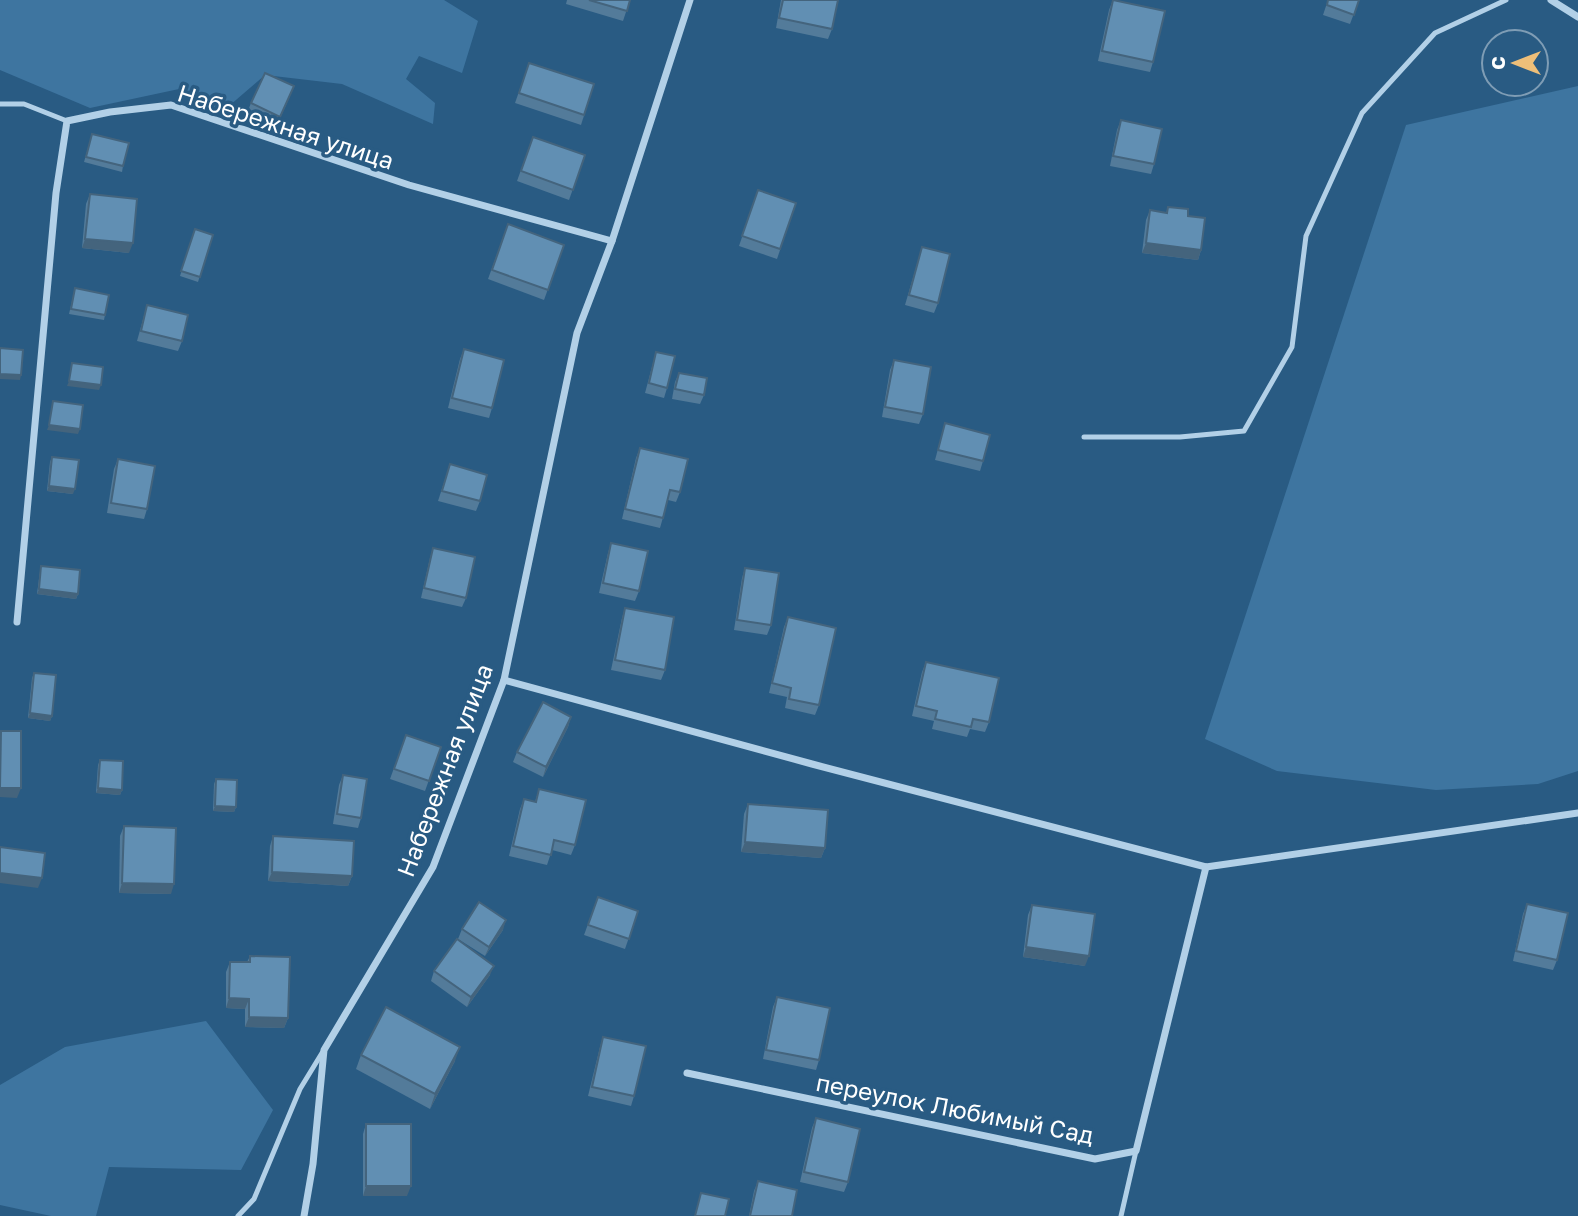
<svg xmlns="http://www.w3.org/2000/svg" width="1578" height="1216" viewBox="0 0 1578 1216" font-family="'Golos Text',sans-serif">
  <rect width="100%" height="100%" fill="#295b83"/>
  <g fill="#3e75a0">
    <path d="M0,0H444L478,21L462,73L419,56L406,79L435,103L433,124L342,84L265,75L222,112L179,89L90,108L0,70Z"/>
    <path d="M1578,86V771L1538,784L1436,790L1277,771L1205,739L1406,125Z"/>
    <path d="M206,1021L273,1110L241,1170L109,1167L96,1216H51L0,1205V1085L65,1047Z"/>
  </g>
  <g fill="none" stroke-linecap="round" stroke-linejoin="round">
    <g stroke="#b2d0e7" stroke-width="5">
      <path d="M0,104H24L67,121"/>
      <path d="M1084,437H1180L1244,431L1292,347L1306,236L1362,113L1435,33L1506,0"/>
      <path d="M238,1216L254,1199L300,1089L322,1053"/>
      <path d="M1121,1216L1136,1151"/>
    </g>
    <g stroke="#b2d0e7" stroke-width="7">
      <path d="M1551,0L1578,17"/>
      <path d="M17,622L56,193L67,121L110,112L171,105L409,185L612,241"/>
      <path d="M504,680L812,764L1206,867L1578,813"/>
      <path d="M687,1073L1095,1159L1136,1151L1206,867"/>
      <path d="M304,1216L313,1164L324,1050L433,867L504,680L577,333L612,241L690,0"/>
    </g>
  </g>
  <g fill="#537b9a">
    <path d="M567,0H630L623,21L566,4Z"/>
    <path d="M781,0H838L832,29L828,39L776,28Z"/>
    <path d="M1113,0L1153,62L1150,72L1098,61L1109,10Z"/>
    <path d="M1328,0H1359L1350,24L1323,15Z"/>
    <path d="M529,63L594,84L581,125L515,103Z"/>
    <path d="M290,96L276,127L247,113L251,103Z"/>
    <path d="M1121,120L1154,164L1151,174L1110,166L1117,130Z"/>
    <path d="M92,134L123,166L122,172L84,162Z"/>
    <path d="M533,137L585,155L569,200L517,181Z"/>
    <path d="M758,190L796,203L777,259L739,246Z"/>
    <path d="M90,194L129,253L82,248L86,204Z"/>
    <path d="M1168,207L1188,216L1201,250L1198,260L1142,253L1146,220L1150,210L1166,213Z"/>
    <path d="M508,224L564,245L544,300L488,279Z"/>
    <path d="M195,229L213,235L198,282L180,276Z"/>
    <path d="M922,247L938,303L934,313L905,305Z"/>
    <path d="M75,288L105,315L104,320L69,314Z"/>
    <path d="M147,305L182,341L178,351L137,341Z"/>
    <path d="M464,349L492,408L489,418L448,408L460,359Z"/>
    <path d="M656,352L667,388L664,398L645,393Z"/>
    <path d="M894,360L923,414L919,424L882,417L890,370Z"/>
    <path d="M679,373L704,395L700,404L672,399L675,382Z"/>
    <path d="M945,423L983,461L980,471L935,460Z"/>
    <path d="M640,448L680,492L676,502L668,500L660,528L622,519L636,458Z"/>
    <path d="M52,457L73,494L47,491L50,462Z"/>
    <path d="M118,459L147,509L144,519L107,513L114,469Z"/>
    <path d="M450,464L480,501L476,511L438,501Z"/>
    <path d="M611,543L639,591L635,601L599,593L608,553Z"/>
    <path d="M433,548L466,598L462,607L421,598L430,558Z"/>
    <path d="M41,566L78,594L76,599L37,594L40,571Z"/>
    <path d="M745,568L771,625L767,635L734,630L742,578Z"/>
    <path d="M625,608L665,670L661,680L611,670L622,618Z"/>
    <path d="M788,617L819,705L815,715L785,708L787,697L769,693L784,627Z"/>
    <path d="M926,662L989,722L985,732L970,729L967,737L932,729L934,721L912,716L922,672Z"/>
    <path d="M34,673L52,716L50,721L28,718L32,678Z"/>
    <path d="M571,717L568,727L543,777L513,762L517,752Z"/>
    <path d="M406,735L441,747L425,791L390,779Z"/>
    <path d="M100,760L122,790L120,795L96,793L98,765Z"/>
    <path d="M343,775L361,818L358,828L333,824L339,785Z"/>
    <path d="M216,779L236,807L234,812L213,811L214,784Z"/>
    <path d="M539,789L575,845L571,855L552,850L547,865L509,856L520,809L524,799L535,802Z"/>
    <path d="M748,804L825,848L821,858L741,852L744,814Z"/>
    <path d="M124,826L171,894L119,893L120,836Z"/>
    <path d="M273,836L352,876L348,886L268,881L270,846Z"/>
    <path d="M598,897L638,911L625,949L584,935Z"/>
    <path d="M1527,904L1557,960L1553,970L1513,961L1523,914Z"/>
    <path d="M1032,905L1085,966L1023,957L1028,915Z"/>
    <path d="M462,929L503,930L485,956L458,939Z"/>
    <path d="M250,956L288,1018L284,1028L245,1027V1009L226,1008V972L230,962H247Z"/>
    <path d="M434,971L490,975L467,1007L431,981Z"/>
    <path d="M777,997L819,1060L816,1070L763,1059L773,1007Z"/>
    <path d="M603,1037L634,1096L631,1106L588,1096L600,1047Z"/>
    <path d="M361,1055L455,1061L430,1109L356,1069Z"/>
    <path d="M816,1118L848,1182L844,1192L800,1182L812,1128Z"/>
    <path d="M366,1124L407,1196H363V1134Z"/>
    <path d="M758,1181L792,1216H749L754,1191Z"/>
  </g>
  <g fill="#44647d">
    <path d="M85,239L133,243L129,253L82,248Z"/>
    <path d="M1146,243L1201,250L1198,260L1142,253Z"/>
    <path d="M0,374L21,375L20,380L0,379Z"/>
    <path d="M69,381L101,385L99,390L67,386Z"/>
    <path d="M49,425L80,429L78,434L47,430Z"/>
    <path d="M49,486L75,489L73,494L47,491Z"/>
    <path d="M39,589L78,594L76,599L37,594Z"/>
    <path d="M30,713L52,716L50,721L28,718Z"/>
    <path d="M571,717L568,727L543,777L546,767Z"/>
    <path d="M0,788H21L17,798L0,797Z"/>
    <path d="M98,788L122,790L120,795L96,793Z"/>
    <path d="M215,806L236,807L234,812L213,811Z"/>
    <path d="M745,842L825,848L821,858L741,852Z"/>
    <path d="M272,872L352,876L348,886L268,881Z"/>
    <path d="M0,873L42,878L38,888L0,883Z"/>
    <path d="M122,883L174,884L171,894L119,893Z"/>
    <path d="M506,920L503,930L485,956L489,947Z"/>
    <path d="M1026,947L1089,956L1085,966L1023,957Z"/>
    <path d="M494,966L490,975L467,1007L471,997Z"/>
    <path d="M229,998L249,999L245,1009L226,1008Z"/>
    <path d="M249,1017L288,1018L284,1028L245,1027Z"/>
    <path d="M460,1047L455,1061L430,1109L435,1094Z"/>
    <path d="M366,1186H411L407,1196H363Z"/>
  </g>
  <g fill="#618fb3" stroke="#44647d" stroke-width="2">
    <path d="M589,0H630L627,11Z"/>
    <path d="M783,0H838L832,29L779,18Z"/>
    <path d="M1113,0L1165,11L1153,62L1102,51Z"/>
    <path d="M1328,0H1359L1354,15L1327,5Z"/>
    <path d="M529,63L594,84L584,115L519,93Z"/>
    <path d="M265,73L294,86L280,117L251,103Z"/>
    <path d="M1121,120L1162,129L1154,164L1113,156Z"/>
    <path d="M92,134L129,143L123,166L86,157Z"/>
    <path d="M533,137L585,155L573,190L521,171Z"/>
    <path d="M758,190L796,203L780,249L742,236Z"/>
    <path d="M90,194L137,199L133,243L85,239Z"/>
    <path d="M1168,207L1188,209V216L1205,218L1201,250L1146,243L1150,210L1167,213Z"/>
    <path d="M508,224L564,245L548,290L492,270Z"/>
    <path d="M195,229L213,235L200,277L181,271Z"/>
    <path d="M922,247L950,254L938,303L909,295Z"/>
    <path d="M75,288L109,295L105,315L71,309Z"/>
    <path d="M147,305L188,315L182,341L141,331Z"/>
    <path d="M0,348L23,350L21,375L0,374Z"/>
    <path d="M464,349L504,360L492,408L452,398Z"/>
    <path d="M656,352L675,356L667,388L649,383Z"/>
    <path d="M894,360L931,367L923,414L885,407Z"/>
    <path d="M72,363L103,367L101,385L69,381Z"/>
    <path d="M679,373L707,378L704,395L675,389Z"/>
    <path d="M53,401L83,405L80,429L49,425Z"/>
    <path d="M945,423L990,435L983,461L938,450Z"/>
    <path d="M640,448L688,459L680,492L670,490L663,518L625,509Z"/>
    <path d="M52,457L79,460L75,489L49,486Z"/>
    <path d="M118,459L155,466L147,509L111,503Z"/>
    <path d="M450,464L487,475L480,501L442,491Z"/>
    <path d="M611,543L648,551L639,591L603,583Z"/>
    <path d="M433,548L475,557L466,598L424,588Z"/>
    <path d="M41,566L80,570L78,594L39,589Z"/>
    <path d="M745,568L779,573L771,625L737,620Z"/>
    <path d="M625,608L674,617L665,670L615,660Z"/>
    <path d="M788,617L836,628L819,705L789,699L791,688L772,683Z"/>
    <path d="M926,662L999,678L989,722L973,719L971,727L935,719L937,711L916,706Z"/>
    <path d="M34,673L56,675L52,716L30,713Z"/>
    <path d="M543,702L571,717L546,767L517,752Z"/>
    <path d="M1,731H21V788H0Z"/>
    <path d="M406,735L441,747L429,781L394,769Z"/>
    <path d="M100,760L123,761L122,790L98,788Z"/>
    <path d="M343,775L367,779L361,818L337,814Z"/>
    <path d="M216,779L237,780L236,807L215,806Z"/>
    <path d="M539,789L586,800L575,845L554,840L551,855L513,846L524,799L536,802Z"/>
    <path d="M748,804L828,810L825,848L745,842Z"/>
    <path d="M124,826L176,828L174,884L122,883Z"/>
    <path d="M273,836L354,841L352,876L272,872Z"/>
    <path d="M0,847L45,853L42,878L0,873Z"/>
    <path d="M598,897L638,911L629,939L588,925Z"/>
    <path d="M479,902L506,920L489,947L462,929Z"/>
    <path d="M1527,904L1568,913L1557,960L1516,951Z"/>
    <path d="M1032,905L1095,914L1089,956L1026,947Z"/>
    <path d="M457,939L494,966L471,997L434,971Z"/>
    <path d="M250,956L290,957L288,1018L249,1017V999L229,998L230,962H250Z"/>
    <path d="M777,997L830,1008L819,1060L766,1050Z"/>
    <path d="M386,1007L460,1047L435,1094L361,1055Z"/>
    <path d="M603,1037L646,1046L634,1096L592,1087Z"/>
    <path d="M816,1118L860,1129L848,1182L804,1172Z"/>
    <rect x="366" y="1124" width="45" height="62"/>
    <path d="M758,1181L797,1190L792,1216H750Z"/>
    <path d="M701,1193L729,1199L725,1216H695Z"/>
  </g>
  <g text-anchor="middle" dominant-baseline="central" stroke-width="7" stroke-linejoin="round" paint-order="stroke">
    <g font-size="24" fill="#fff" stroke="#295b83">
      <text transform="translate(286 126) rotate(18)">Набережная улица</text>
      <text transform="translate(444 770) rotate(-69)">Набережная улица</text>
      <text transform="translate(955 1108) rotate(11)">переулок Любимый Сад</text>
    </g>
  </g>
  <g transform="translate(1515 63) rotate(270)"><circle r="33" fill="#295b83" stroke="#7f9db5" stroke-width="2"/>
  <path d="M0-5L12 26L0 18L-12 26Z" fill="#eebf79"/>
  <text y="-10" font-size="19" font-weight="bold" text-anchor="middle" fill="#ffffff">С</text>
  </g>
</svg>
